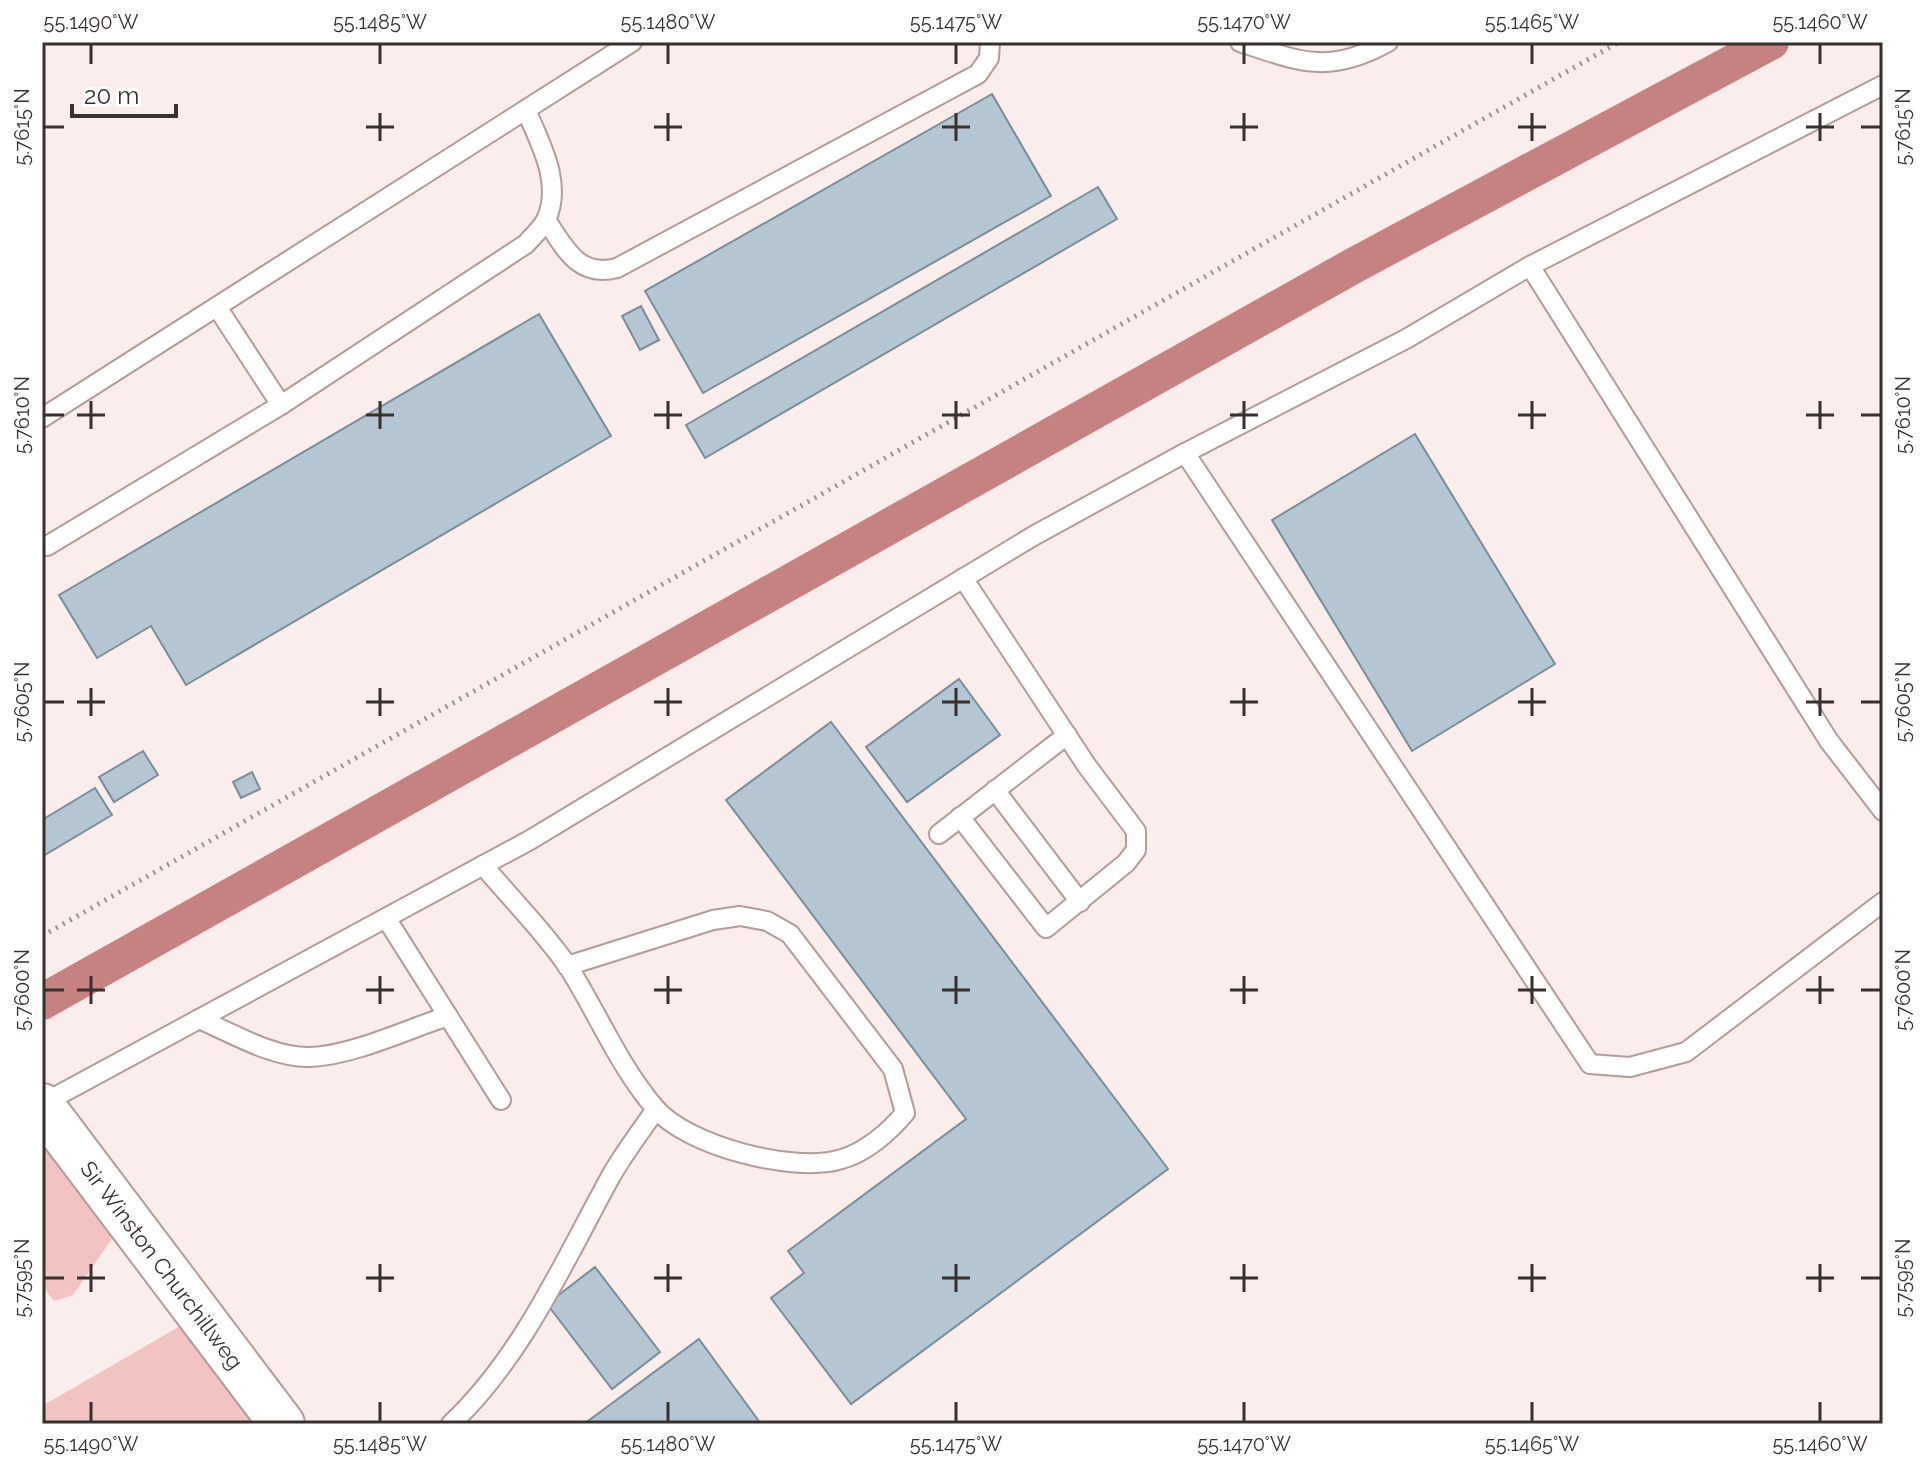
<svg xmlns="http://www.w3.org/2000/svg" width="1925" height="1466" viewBox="0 0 1925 1466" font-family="Raleway,sans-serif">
  <rect width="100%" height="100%" fill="#fceded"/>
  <g fill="#f1c4c2">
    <path d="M42,1134L116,1233L73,1295L54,1301L42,1285Z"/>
    <path d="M182,1325L259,1424H42V1406Z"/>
  </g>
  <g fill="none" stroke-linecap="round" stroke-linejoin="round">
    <path stroke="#c58281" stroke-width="36" d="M42,1002L1353,266L1771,42"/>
  </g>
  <g fill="#b4c6d3" stroke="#7a8c98" stroke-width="2">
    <path d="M992,94L1051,196L703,393L645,291Z"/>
    <path d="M1098,187L1117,219L705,458L686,425Z"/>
    <path d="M641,306L659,340L640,350L622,316Z"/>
    <path d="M539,314L611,436L186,685L151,626L97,658L59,595Z"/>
    <path d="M1415,434L1555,664L1412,751L1272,520Z"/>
    <path d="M959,679L1000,735L907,802L866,747Z"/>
    <path d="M831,722L1168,1169L851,1404L771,1298L804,1273L788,1251L966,1119L726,800Z"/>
    <path d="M143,751L158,775L114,802L99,777Z"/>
    <path d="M252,772L260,789L241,798L233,782Z"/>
    <path d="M95,788L112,815L43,856L42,820Z"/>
    <path d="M595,1267L660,1352L612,1389L547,1304Z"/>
    <path d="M699,1339L761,1424H584Z"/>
  </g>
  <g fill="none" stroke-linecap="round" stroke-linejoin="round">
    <g stroke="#b29b9a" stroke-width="22">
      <g id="service">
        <path d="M1240,42C1300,62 1329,75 1388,42"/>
        <path d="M546,220C565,248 578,278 617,268L978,74L989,58L990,42"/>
        <path d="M1530,266L1829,741L1883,811"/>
        <path d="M217,307L281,405"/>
        <path d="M42,418L632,42"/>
        <path d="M1185,453L1590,1064L1630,1067L1686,1052L1883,902"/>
        <path d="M47,546L281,405L526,244C532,237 542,228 546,220C563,183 540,143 526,110"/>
        <path d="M995,790L1080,902"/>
        <path d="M960,817L1046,928L1126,863L1136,850V831L1087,766L963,578"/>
        <path d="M939,834L1067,735"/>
        <path d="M483,865C511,899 545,932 569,968C598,1014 619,1066 655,1108C687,1146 795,1174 842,1159C866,1152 889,1132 905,1113L893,1069L790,934L767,921L740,916L713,920L567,966"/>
        <path d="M386,918L501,1100"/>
        <path d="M199,1019C232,1033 273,1058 310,1057C351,1056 408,1029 448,1016"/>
        <path d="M42,1104L530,840L1035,535L1185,453L1406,339L1530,266L1883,85"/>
        <path d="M451,1424C523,1356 564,1261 611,1176C624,1153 641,1131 656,1109"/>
      </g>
    </g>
    <g stroke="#b29b9a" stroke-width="48">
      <path id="tertiary" d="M42,1106L282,1424"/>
    </g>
    <path stroke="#9b8f8f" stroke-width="5" stroke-dasharray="2 6" stroke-linecap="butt" d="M42,936L1619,42"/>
    <use href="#service" stroke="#fff" stroke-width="18"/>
    <use href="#tertiary" stroke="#fff" stroke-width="44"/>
  </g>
  <path fill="none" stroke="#382f2f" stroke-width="3" d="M91,44V64M380,44V64M668,44V64M956,44V64M1244,44V64M1532,44V64M1820,44V64M380,113V141M668,113V141M956,113V141M1244,113V141M1532,113V141M1820,113V141M44,127H64M366,127H394M654,127H682M942,127H970M1230,127H1258M1518,127H1546M1806,127H1834M1861,127H1881M91,401V429M380,401V429M668,401V429M956,401V429M1244,401V429M1532,401V429M1820,401V429M44,415H64M77,415H105M366,415H394M654,415H682M942,415H970M1230,415H1258M1518,415H1546M1806,415H1834M1861,415H1881M91,688V716M380,688V716M668,688V716M956,688V716M1244,688V716M1532,688V716M1820,688V716M44,702H64M77,702H105M366,702H394M654,702H682M942,702H970M1230,702H1258M1518,702H1546M1806,702H1834M1861,702H1881M91,976V1004M380,976V1004M668,976V1004M956,976V1004M1244,976V1004M1532,976V1004M1820,976V1004M44,990H64M77,990H105M366,990H394M654,990H682M942,990H970M1230,990H1258M1518,990H1546M1806,990H1834M1861,990H1881M91,1264V1292M380,1264V1292M668,1264V1292M956,1264V1292M1244,1264V1292M1532,1264V1292M1820,1264V1292M44,1278H64M77,1278H105M366,1278H394M654,1278H682M942,1278H970M1230,1278H1258M1518,1278H1546M1806,1278H1834M1861,1278H1881M91,1402V1422M380,1402V1422M668,1402V1422M956,1402V1422M1244,1402V1422M1532,1402V1422M1820,1402V1422"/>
  <g text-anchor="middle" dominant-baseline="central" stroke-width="8" stroke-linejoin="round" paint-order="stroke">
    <g font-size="22" fill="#382f2f" stroke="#fff">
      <text transform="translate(162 1265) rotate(53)">Sir Winston Churchillweg</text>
    </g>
  </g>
  <rect width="1925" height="1466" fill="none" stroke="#ffffff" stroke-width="88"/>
  <path d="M72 104v12h104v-12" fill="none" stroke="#382f2f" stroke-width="4"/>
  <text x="84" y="104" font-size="24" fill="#382f2f" stroke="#ffffff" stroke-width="6" paint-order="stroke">20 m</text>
  <rect x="44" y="44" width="1837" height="1378" fill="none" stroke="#382f2f" stroke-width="3"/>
  <g font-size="20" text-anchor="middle" fill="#382f2f">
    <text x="91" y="29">55.1490°W</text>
    <text x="380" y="29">55.1485°W</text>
    <text x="668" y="29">55.1480°W</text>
    <text x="956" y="29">55.1475°W</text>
    <text x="1244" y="29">55.1470°W</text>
    <text x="1532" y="29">55.1465°W</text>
    <text x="1820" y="29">55.1460°W</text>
    <text transform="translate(22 127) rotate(-90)" y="7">5.7615°N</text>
    <text transform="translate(1903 127) rotate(-90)" y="7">5.7615°N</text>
    <text transform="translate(22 415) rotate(-90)" y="7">5.7610°N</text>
    <text transform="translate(1903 415) rotate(-90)" y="7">5.7610°N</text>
    <text transform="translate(22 702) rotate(-90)" y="7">5.7605°N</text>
    <text transform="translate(1903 702) rotate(-90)" y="7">5.7605°N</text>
    <text transform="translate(22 990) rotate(-90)" y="7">5.7600°N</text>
    <text transform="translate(1903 990) rotate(-90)" y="7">5.7600°N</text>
    <text transform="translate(22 1278) rotate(-90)" y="7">5.7595°N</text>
    <text transform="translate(1903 1278) rotate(-90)" y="7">5.7595°N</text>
    <text x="91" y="1451">55.1490°W</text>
    <text x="380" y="1451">55.1485°W</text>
    <text x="668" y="1451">55.1480°W</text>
    <text x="956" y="1451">55.1475°W</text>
    <text x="1244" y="1451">55.1470°W</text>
    <text x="1532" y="1451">55.1465°W</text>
    <text x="1820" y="1451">55.1460°W</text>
  </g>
</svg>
